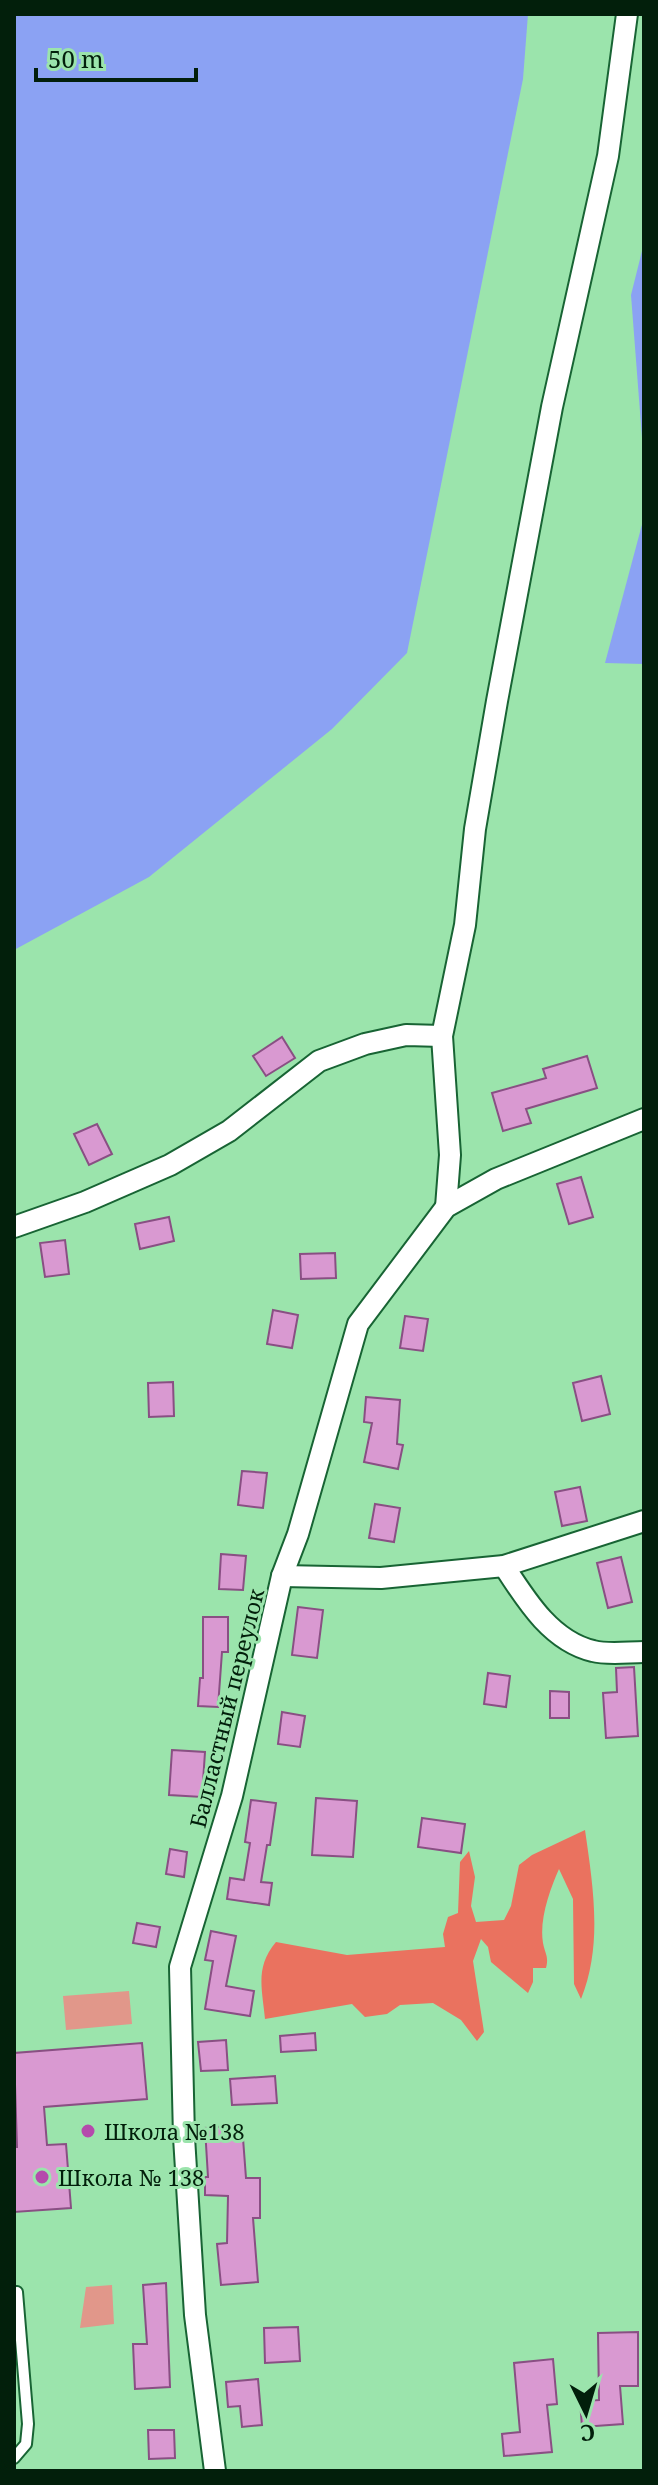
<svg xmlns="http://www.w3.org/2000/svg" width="658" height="2485" viewBox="0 0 658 2485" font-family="'Noto Serif',serif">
  <rect width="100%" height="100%" fill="#9be4ac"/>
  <g fill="#e1978a">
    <path d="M129,1991L132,2024L66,2030L63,1996Z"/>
    <path d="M112,2285L114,2324L80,2328L86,2287Z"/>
  </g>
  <path fill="#ea725f" d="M585,1830C593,1886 603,1945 581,1999L574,1984L573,1899L559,1869C550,1889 539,1920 543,1943C545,1954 549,1956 546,1968H533V1982L528,1993L491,1962L488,1947L481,1939L473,1961L484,2032L477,2041L461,2020L433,2003L400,2005L387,2014L365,2017L352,2004L265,2019C262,1988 255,1967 276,1942L347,1955L445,1947L443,1934L448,1917L458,1913L460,1862L469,1851L475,1877L471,1906L476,1922L504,1920L511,1906L519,1865L532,1855Z"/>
  <g fill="#8ba2f3">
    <path d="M14,14H528L523,79L407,653L332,729L149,877L14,950Z"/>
    <path d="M644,243V464L631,295Z"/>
    <path d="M644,517V664L605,663Z"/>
  </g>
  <g fill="#d999d1" stroke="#894f83" stroke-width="2">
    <path d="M282,1037L295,1058L266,1076L253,1056Z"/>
    <path d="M587,1056L597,1088L526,1109L531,1123L503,1131L492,1093L546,1078L543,1069Z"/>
    <path d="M97,1124L112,1154L89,1165L74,1134Z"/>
    <path d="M581,1177L593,1217L569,1224L557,1184Z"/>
    <path d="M169,1217L174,1241L140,1249L135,1224Z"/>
    <path d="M65,1240L69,1274L45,1277L40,1243Z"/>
    <path d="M335,1253L336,1278L301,1279L300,1254Z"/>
    <path d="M273,1310L298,1315L292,1348L267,1344Z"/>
    <path d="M405,1316L428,1319L423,1351L400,1348Z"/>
    <path d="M601,1376L610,1414L582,1421L573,1383Z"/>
    <path d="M173,1382L174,1416L149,1417L148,1383Z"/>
    <path d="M366,1397L400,1400L397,1444L403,1445L398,1469L364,1462L372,1423L364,1422Z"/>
    <path d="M242,1471L267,1473L263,1508L238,1505Z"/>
    <path d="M580,1487L587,1521L562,1526L555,1492Z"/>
    <path d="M375,1504L400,1508L394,1542L369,1538Z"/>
    <path d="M221,1554L246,1556L243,1590L219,1589Z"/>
    <path d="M621,1557L632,1602L608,1608L597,1563Z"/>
    <path d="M298,1607L323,1610L317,1658L292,1655Z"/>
    <path d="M203,1617H228V1652H222L218,1707L198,1706L200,1678H203Z"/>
    <path d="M634,1667L638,1736L606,1738L603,1693L617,1692L616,1668Z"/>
    <path d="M488,1673L510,1676L506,1707L484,1704Z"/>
    <path d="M550,1691L569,1692V1718H550Z"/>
    <path d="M282,1712L305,1716L300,1747L278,1744Z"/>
    <path d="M172,1750L205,1752L202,1797L169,1795Z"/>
    <path d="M316,1798L357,1801L353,1857L312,1855Z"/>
    <path d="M251,1800L276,1803L270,1845H267L261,1882L272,1883L269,1905L227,1899L230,1878L244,1880L250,1843L245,1842Z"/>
    <path d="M422,1818L465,1824L461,1853L418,1847Z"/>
    <path d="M170,1849L187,1852L184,1877L166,1874Z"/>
    <path d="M137,1923L160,1927L156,1947L133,1943Z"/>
    <path d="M211,1931L236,1936L226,1986L254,1991L250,2016L205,2009L213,1961L205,1960Z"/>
    <path d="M315,2033L316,2050L281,2052L280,2036Z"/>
    <path d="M226,2040L228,2070L201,2071L198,2042Z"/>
    <path d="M142,2043L147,2099L44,2107L47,2145L66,2144L71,2208L14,2212V2147H17L14,2053Z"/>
    <path d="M275,2076L277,2103L232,2105L230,2079Z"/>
    <path d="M242,2125L246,2178H260V2218H253L258,2282L221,2285L217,2244L227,2243L228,2196L205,2195V2177H208L205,2128Z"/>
    <path d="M166,2283L170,2387L135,2389L133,2344H147L143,2285Z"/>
    <path d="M298,2327L300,2361L265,2363L264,2328Z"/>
    <path d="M638,2332V2386H620L623,2424L582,2427L580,2401L599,2400L598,2333Z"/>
    <path d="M553,2359L557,2404L547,2405L552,2452L504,2456L502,2434L520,2432L514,2363Z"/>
    <path d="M258,2379L262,2425L242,2427L240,2406L228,2407L226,2382Z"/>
    <path d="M148,2430H174L175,2458L149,2459Z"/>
  </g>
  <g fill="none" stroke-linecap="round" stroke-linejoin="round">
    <g stroke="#186434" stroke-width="14">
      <path id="service" d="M14,2458L26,2444L28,2424L17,2292"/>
    </g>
    <g stroke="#186434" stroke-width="24">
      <g id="minor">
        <path d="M446,1207L450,1155L442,1036L465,925L475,829L497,701L552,407L608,156L627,14"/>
        <path d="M14,1227L85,1202L170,1165L229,1131L319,1061L365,1044L406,1035L442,1036"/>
        <path d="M504,1566C526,1600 551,1641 593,1651C608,1655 628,1652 644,1652"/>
        <path d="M282,1576L381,1578L504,1566L644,1521"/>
        <path d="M215,2471L195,2315L184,2137L180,1967L232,1796L282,1576L298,1534L358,1324L446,1207L496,1179L644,1119"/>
      </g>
    </g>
    <use href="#service" stroke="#fff" stroke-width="10"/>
    <use href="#minor" stroke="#fff" stroke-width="20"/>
  </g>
  <g fill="#b54aac" stroke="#9be4ac" stroke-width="3">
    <circle cx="88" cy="2131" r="8"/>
    <circle cx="42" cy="2177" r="8"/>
  </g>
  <g text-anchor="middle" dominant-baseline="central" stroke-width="6" stroke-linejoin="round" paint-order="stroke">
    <g font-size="22" fill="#021f0b" stroke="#9be4ac">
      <text transform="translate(226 1708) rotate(-76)">Балластный переулок</text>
    </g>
    <g font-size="22" fill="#021f0b" stroke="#9be4ac" text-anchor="start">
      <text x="104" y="2131">Школа №138</text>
      <text x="58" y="2177">Школа № 138</text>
    </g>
  </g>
  <rect width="658" height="2485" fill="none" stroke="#021f0b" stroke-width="32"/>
  <g transform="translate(586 2413) rotate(175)" stroke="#9be4ac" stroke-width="6" paint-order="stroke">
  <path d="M0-6L14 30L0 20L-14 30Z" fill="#021f0b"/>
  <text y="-12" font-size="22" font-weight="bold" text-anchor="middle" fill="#021f0b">С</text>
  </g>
  <path d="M36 68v12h160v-12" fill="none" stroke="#021f0b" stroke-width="4"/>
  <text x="48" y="68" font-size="24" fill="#021f0b" stroke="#9be4ac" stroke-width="6" paint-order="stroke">50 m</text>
</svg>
